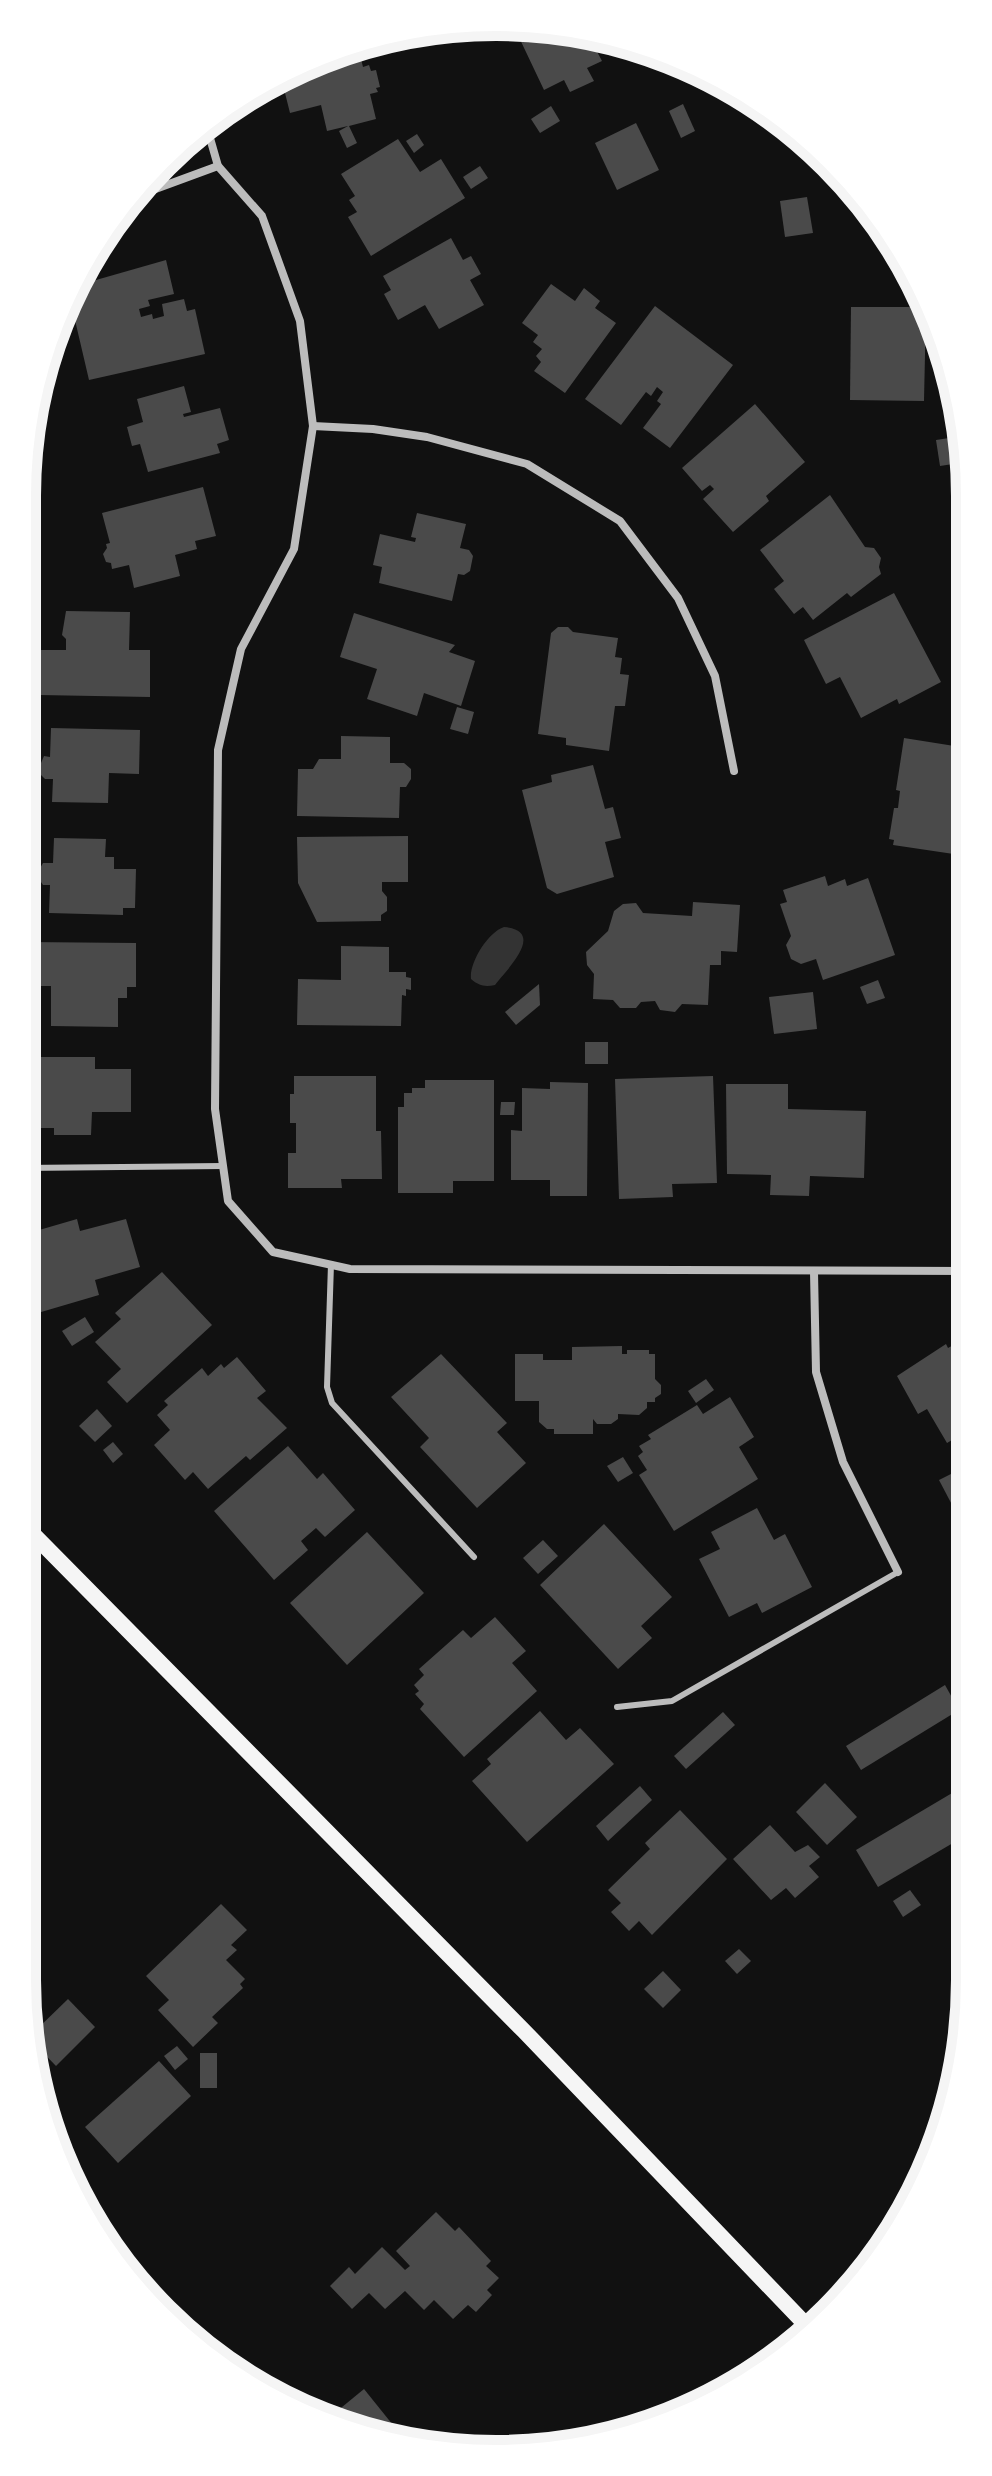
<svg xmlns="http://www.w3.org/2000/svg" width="992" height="2476" viewBox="0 0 992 2476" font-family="Ubuntu,sans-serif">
  <rect width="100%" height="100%" fill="#111"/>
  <path fill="#333" d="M504,927C547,931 507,969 495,985C485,987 479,986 471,979C469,963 488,932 504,927Z"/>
  <g fill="#4a4a4a">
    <path d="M519,30L591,40L602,61L587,68L594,81L570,92L564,80L544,90L516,31Z"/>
    <path d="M359,51L363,67L369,65L371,71L376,70L380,87L376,88L378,92L370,94L376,119L349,126L357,143L347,148L339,131L348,126L327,131L321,105L290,113L282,81L290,79L288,70Z"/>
    <path d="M683,104L695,131L681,138L669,111Z"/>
    <path d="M551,106L560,121L540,133L531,119Z"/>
    <path d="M636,123L659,170L617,190L595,143Z"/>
    <path d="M417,134L424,145L414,153L406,141Z"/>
    <path d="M398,139L420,172L441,159L465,198L371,256L348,217L357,212L349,200L355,196L341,174Z"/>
    <path d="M480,166L488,178L471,189L463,177Z"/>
    <path d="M807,197L813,233L785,237L780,201Z"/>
    <path d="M451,238L463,260L471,256L481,274L470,280L484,305L439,329L425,305L398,320L384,294L391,290L383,276Z"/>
    <path d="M166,260L174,294L148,300L150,306L139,309L141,317L152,314L153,319L164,316L162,304L184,299L187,311L195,309L205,354L89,380L71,303L82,284Z"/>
    <path d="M551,284L575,301L584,288L600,301L595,308L616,323L565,393L534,371L541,362L536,356L542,349L533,342L538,335L522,323Z"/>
    <path d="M655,306L733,365L670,448L643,428L661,404L657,401L663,392L657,387L651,396L646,392L621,425L585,399Z"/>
    <path d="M851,307H926L924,401L850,400Z"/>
    <path d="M184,386L191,412L183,414L184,417L220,408L229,440L217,444L220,453L148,472L140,444L132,446L127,427L143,422L137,399Z"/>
    <path d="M755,404L805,462L766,496L769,501L733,532L703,499L714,489L710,485L702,491L682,468Z"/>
    <path d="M962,436L966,462L940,466L936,440Z"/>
    <path d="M203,487L216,536L195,541L197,549L175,555L180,576L134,588L129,565L112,569L111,563L106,562L103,554L107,548L106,544L110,543L102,513Z"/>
    <path d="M830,495L865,547L874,548L881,558L879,567L881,574L851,597L847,593L813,620L803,607L794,614L774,589L784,581L760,550Z"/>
    <path d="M417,513L466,524L460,548L469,550L473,556L470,571L464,575L458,574L452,601L379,583L382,567L373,565L380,534L415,542L416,538L411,537Z"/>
    <path d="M36,524L41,579L22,580V525Z"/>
    <path d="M966,565V611H965L958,567Z"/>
    <path d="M894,593L941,682L899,704L897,699L861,718L840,677L826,684L804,640Z"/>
    <path d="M66,611L130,612L129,650H150V697L39,695L40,650H66V639L62,635Z"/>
    <path d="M354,613L455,645L449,652L475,661L461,706L424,693L417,716L367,699L377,669L340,657Z"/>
    <path d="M558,627H568L573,632L618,638L615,657L622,658L620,674L629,675L625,706H615L609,751L566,745V738L538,734L551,633Z"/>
    <path d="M457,707L474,712L468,734L450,729Z"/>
    <path d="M51,728L140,730L139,774L109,773L108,803L52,802L53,779H45L41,775V763L44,756L50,757Z"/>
    <path d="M341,736L390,737V763H404L411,769V779L406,787H400L399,818L297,816L298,769H313L319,759H341Z"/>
    <path d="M904,738L967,748V856L893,845L894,840L889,839L894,808H898L900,791L896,790Z"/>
    <path d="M593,765L605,809L613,807L621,838L605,842L614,877L557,894L547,888L522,790L552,782L551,775Z"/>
    <path d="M408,836V882H382V891L387,897V911L381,915V921L317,922L298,883L297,837Z"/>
    <path d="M54,838L106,839L105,857H114V869H136L135,908H123V915L49,913L50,885H43L39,879V870L43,863H53Z"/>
    <path d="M825,876L828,886L845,879L847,886L868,878L895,955L823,980L816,959L801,964L791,959L786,945L791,936L780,904L787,902L783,890Z"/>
    <path d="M693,902L740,905L737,952L721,951V965H710L708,1005L682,1004L675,1012L660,1010L655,1001L641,1002L636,1008H620L613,1000L593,999L594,974L587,965L586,952L608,931L614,911L623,904L636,903L643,913L692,916Z"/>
    <path d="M26,942L136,943V987H127V998H118V1027L51,1026V986H26Z"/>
    <path d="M341,946L389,947V972H406V977L411,978V990L406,989V996L402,995L401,1026L297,1025L298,979L341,980Z"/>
    <path d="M878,980L885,998L867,1004L860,987Z"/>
    <path d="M539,984L540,1005L516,1025L505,1012Z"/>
    <path d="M813,992L817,1029L774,1034L769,997Z"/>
    <rect x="585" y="1042" width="23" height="22"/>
    <path d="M22,1057H95V1069H131V1112H92L91,1135H54V1128H22Z"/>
    <path d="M294,1076H376V1131H381L382,1179H341L342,1188H288V1153H296V1123H290V1094H294Z"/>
    <path d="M713,1076L717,1183L672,1184L673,1197L619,1199L615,1079Z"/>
    <path d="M425,1080H494V1181H453V1193H398V1107H404V1093H412V1088H425Z"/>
    <path d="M550,1082L588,1083L587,1196H550V1180H511V1130L522,1131V1088L550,1089Z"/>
    <path d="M726,1084H788V1109L866,1111L864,1178L810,1176L809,1196L770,1195L771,1175L727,1174Z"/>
    <path d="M961,1089H968V1167L956,1168L953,1097Z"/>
    <path d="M501,1102H515L514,1115H500Z"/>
    <path d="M77,1219L80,1231L126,1219L140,1267L95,1280L99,1295L31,1315L22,1286V1235Z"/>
    <path d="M162,1272L212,1325L127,1403L107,1382L121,1369L95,1342L121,1319L115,1313Z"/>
    <path d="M85,1317L94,1332L72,1346L62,1331Z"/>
    <path d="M968,1337L969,1430L947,1443L927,1409L918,1414L897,1376L946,1344L948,1348Z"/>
    <path d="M622,1346V1354H627V1350H649V1354H655V1379L661,1385V1394L655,1398V1402H647V1408L639,1415L618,1414V1419L611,1424H597L593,1419V1434H554V1429H547L539,1422V1401H515V1354H543V1360H572V1347Z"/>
    <path d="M441,1354L507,1423L497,1432L526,1463L477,1508L420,1447L429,1438L391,1397Z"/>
    <path d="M237,1357L266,1391L257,1398L287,1428L250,1460L246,1456L208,1489L193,1472L185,1480L154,1445L170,1430L157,1415L168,1405L164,1401L202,1368L208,1376L221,1364L224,1368Z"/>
    <path d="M706,1379L714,1390L696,1403L688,1391Z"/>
    <path d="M730,1397L754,1437L739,1447L758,1479L674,1531L639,1475L647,1470L638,1456L643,1452L639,1446L651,1439L648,1435L697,1405L703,1414Z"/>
    <path d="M97,1409L112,1426L95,1442L79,1426Z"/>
    <path d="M113,1442L123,1454L113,1463L103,1450Z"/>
    <path d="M288,1446L317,1479L323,1473L355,1510L325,1537L316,1528L301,1541L308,1550L274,1580L214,1511Z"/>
    <path d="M623,1457L633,1473L618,1482L607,1466Z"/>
    <path d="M969,1465V1516L960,1520L939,1480Z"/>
    <path d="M757,1508L774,1540L785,1534L812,1587L762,1613L757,1603L729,1617L699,1559L720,1549L711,1532Z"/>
    <path d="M604,1524L672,1597L641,1626L652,1638L618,1669L540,1585Z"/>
    <path d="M367,1532L424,1593L347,1665L290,1603Z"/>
    <path d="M543,1540L558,1556L538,1574L523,1558Z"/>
    <path d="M495,1617L526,1651L512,1663L537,1691L464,1757L420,1709L424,1704L415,1694L419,1691L414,1685L424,1675L419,1669L463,1630L471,1638Z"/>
    <path d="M945,1685L959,1710L861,1770L846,1746Z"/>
    <path d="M540,1711L566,1740L580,1728L614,1764L527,1842L472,1781L491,1764L487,1759Z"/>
    <path d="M723,1712L735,1725L686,1769L674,1756Z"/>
    <path d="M825,1783L857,1817L827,1845L796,1812Z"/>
    <path d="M969,1783L970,1833L878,1887L856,1850Z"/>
    <path d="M640,1786L652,1800L608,1841L596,1826Z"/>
    <path d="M680,1810L727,1859L652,1935L639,1921L629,1931L611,1912L621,1903L608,1890L650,1849L645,1843Z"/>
    <path d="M770,1825L795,1852L808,1845L820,1857L809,1866L819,1877L795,1898L786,1888L771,1900L733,1859Z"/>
    <path d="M910,1890L921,1905L903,1917L893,1901Z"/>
    <path d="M221,1904L247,1930L231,1945L237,1950L226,1960L245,1979L240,1984L243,1988L212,2017L218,2023L193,2047L158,2010L169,2000L146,1976Z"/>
    <path d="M739,1949L751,1961L737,1974L725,1961Z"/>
    <path d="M663,1971L681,1990L663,2008L644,1989Z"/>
    <path d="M68,1999L95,2027L56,2066L32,2041L31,2035Z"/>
    <path d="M177,2046L188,2059L175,2070L164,2056Z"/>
    <rect x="200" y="2053" width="17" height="35"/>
    <path d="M159,2061L191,2096L118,2163L85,2127Z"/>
    <path d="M436,2212L455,2231L459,2227L491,2261L486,2266L499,2278L487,2290L492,2295L476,2312L468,2305L453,2319L434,2300L424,2310L405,2291L385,2309L369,2293L352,2309L330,2286L349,2267L355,2274L382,2247L405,2270L410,2266L396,2251Z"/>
    <path d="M364,2389L405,2440L341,2418L336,2412Z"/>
  </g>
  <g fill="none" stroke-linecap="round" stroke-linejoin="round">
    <g stroke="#bcbcbc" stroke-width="6">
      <path d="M22,1168L223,1166"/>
      <path d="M331,1264L327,1387L332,1403L474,1557"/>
      <path d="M617,1707L672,1701L898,1572"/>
    </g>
    <g stroke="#bcbcbc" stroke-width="8">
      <path d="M208,131L218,166L262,216L300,321L313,426L294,549L241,649L218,750L215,1109L228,1201L273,1252L350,1269L968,1271"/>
      <path d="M131,198L218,166"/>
      <path d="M313,426L373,429L427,437L527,464L620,521L678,598L715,676L734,771"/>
      <path d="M814,1272L816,1372L843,1462L898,1572"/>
    </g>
    <path stroke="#f5f5f5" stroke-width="16" d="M22,1523L524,2031L809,2328"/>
  </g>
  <path d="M0 0H992V2476H0ZM496 36H496A460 460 0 0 1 956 496V1980A460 460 0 0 1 496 2440H496A460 460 0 0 1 36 1980V496A460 460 0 0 1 496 36Z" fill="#fff" fill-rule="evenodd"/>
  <path fill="none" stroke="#f5f5f5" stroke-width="10" d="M496 36H496A460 460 0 0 1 956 496V1980A460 460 0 0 1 496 2440H496A460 460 0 0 1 36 1980V496A460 460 0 0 1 496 36Z"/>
</svg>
